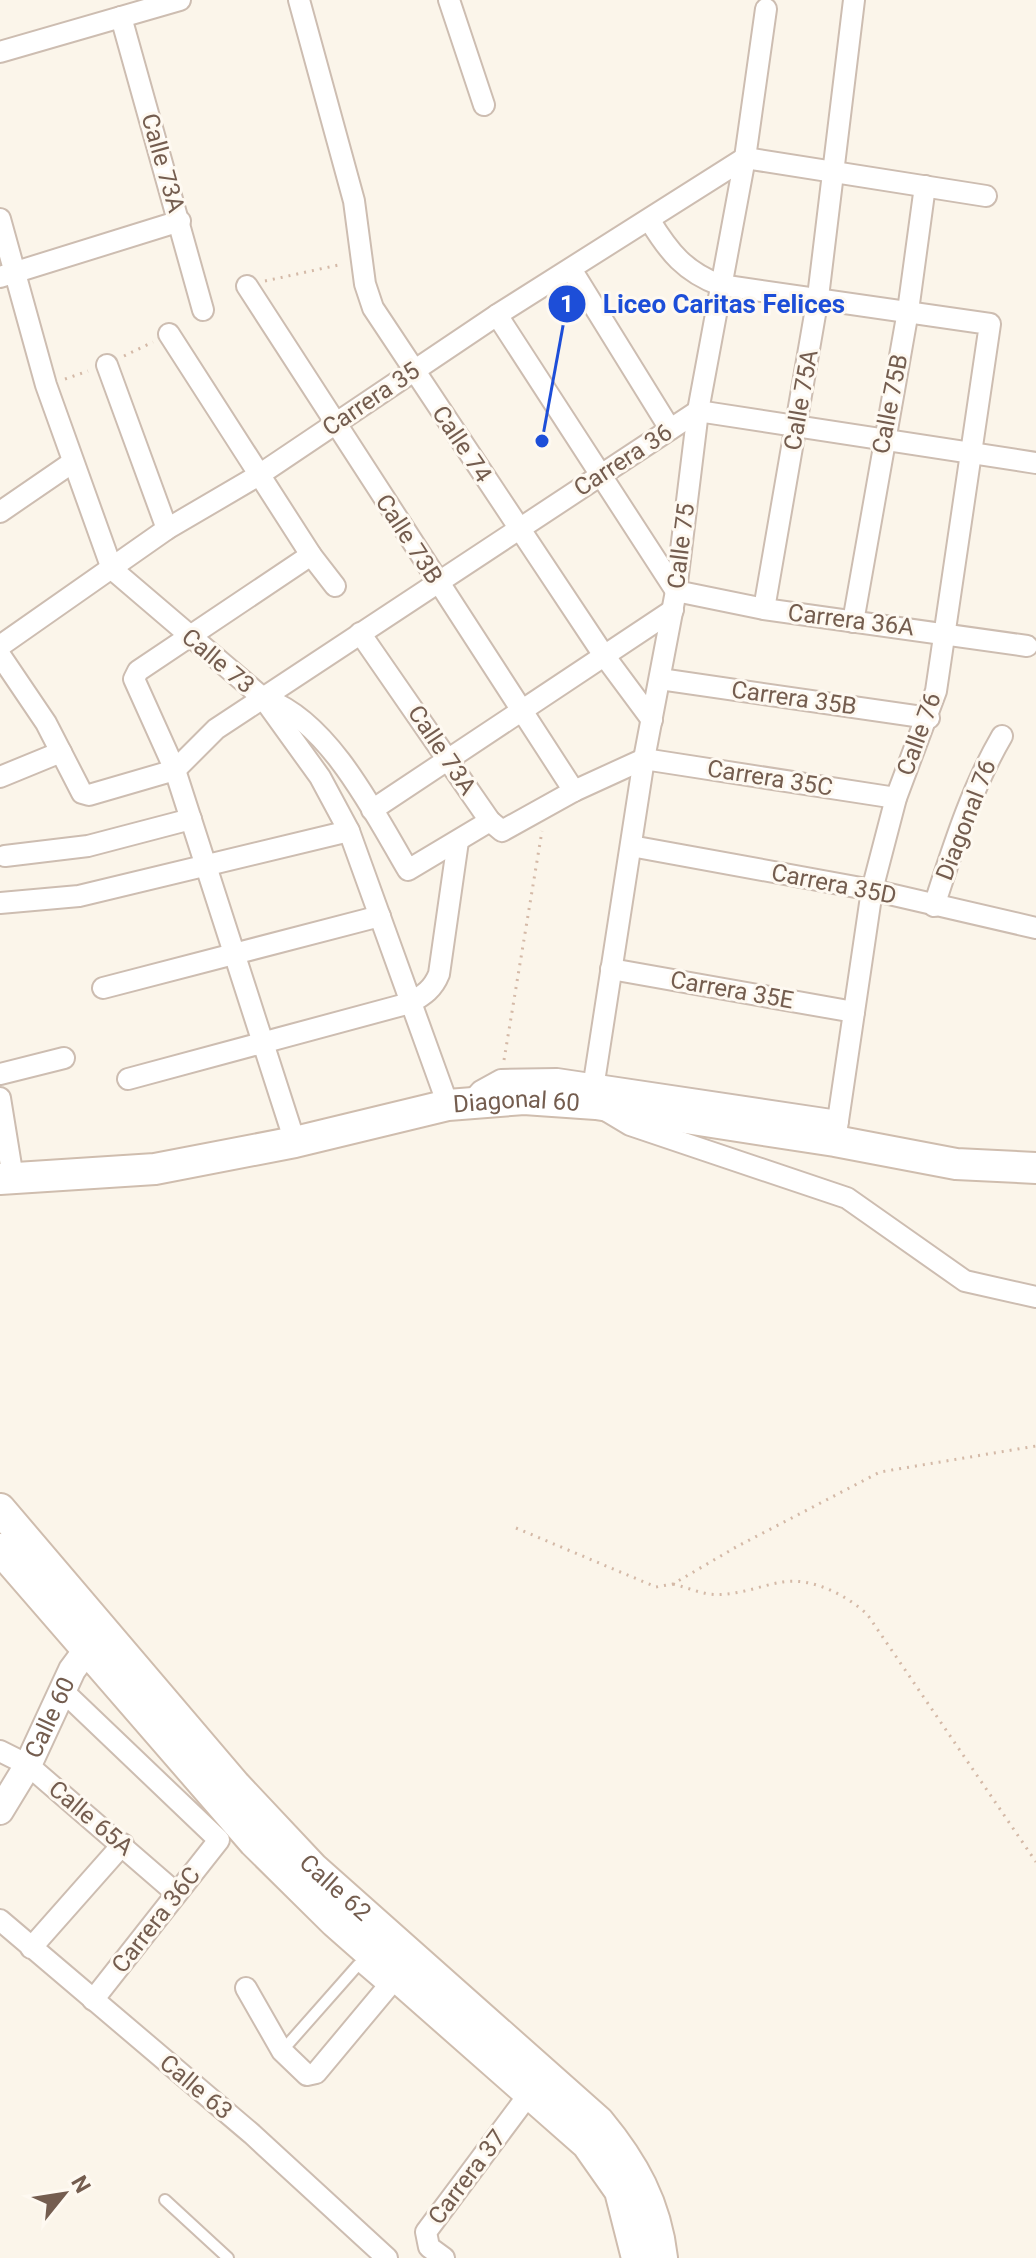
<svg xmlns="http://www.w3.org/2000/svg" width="1036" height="2258" viewBox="0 0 1036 2258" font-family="Roboto,sans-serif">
  <rect width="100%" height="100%" fill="#fbf5ea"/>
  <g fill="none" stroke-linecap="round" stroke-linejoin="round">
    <g stroke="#cdbdb1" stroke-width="14">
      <g id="service">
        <path d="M282,2051L358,1965L386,1989"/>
        <path d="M165,2200L228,2258"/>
      </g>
    </g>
    <g stroke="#cdbdb1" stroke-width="24">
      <g id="minor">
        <path d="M299,0L354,201L365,284L373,308L603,654L652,720"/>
        <path d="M449,0L484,105"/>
        <path d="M121,17L203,310"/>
        <path d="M0,52L180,0"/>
        <path d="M0,219L46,385L112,569L263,698L320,777L349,831L448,1105"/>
        <path d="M650,221C669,252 685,272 720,285L990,324L936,691L896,798L872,890L835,1141"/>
        <path d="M571,269L670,429"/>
        <path d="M0,277L180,221"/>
        <path d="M247,286L574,791"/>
        <path d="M497,315L676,591L764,609L1027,646"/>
        <path d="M169,334L311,555L335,586"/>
        <path d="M107,365L167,529"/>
        <path d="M0,512L73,462"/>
        <path d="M764,609L818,297L854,0"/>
        <path d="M853,622L908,311L925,186"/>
        <path d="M360,633L490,821L502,831L574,791L644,759L896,798"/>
        <path d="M0,646L167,529L259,475L497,315L745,158L986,196"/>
        <path d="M0,655L46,723L82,793L89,795L175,770L216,729L263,698L698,411L1036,463"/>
        <path d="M660,679L929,718"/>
        <path d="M268,700C330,723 375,814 408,870L490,821"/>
        <path d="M0,777L61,752"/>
        <path d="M372,810L673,610"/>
        <path d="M631,846L872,890L1036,928"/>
        <path d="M5,856L88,846L191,819"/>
        <path d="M0,903L79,896L349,831"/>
        <path d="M934,906C953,848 971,789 1002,736"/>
        <path d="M611,969L854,1012"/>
        <path d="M103,988L380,916"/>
        <path d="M0,1074L64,1058"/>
        <path d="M128,1079L410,1003C424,995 433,989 439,974L458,841"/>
        <path d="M594,1082L644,759L676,591L698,411L745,158L766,9"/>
        <path d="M0,1098L13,1178"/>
        <path d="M471,1102L481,1091L501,1080L557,1079L838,1121"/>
        <path d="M605,1110L630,1125L847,1198L965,1281L1036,1297"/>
        <path d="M295,1142L175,770L134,679L138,671L311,555"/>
        <path d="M64,1692L219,1840L93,2000"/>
        <path d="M0,1751L28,1765L176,1893"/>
        <path d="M0,1920L252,2134L387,2258"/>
        <path d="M31,1948L123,1844"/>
        <path d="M246,1988L282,2051L307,2075L316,2073L397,1976"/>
        <path d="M444,2258L429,2247L426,2232L529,2094"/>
      </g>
    </g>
    <g stroke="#cdbdb1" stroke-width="30">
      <g id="tertiary">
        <path id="s1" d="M0,1811L28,1765L72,1670L98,1635"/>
      </g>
    </g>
    <g stroke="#cfbdae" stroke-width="34">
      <g id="secondary">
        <path id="s2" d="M0,1179L155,1169L295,1142L448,1105L524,1099L596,1104L835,1141L956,1164L1036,1168"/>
        <path id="s3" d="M0,1509L235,1785L313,1868L599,2122C633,2163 656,2204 662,2258"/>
        <path d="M0,1549L254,1842L335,1922L587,2144L620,2191L637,2258"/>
      </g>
    </g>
    <g stroke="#d4b9a7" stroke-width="3" stroke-dasharray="2 6" stroke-linecap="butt">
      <path d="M265,281L343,264"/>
      <path d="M124,356L153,342"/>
      <path d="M65,379L88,371"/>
      <path d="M504,1060L542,831"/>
      <path d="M516,1528L656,1587L673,1584L736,1547L880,1472L1036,1446"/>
      <path d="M673,1584C685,1587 697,1592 709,1594C734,1597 759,1586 782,1582C812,1577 846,1595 867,1614L1036,1862"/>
    </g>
    <use href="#service" stroke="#fff" stroke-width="10"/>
    <use href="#minor" stroke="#fff" stroke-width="20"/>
    <use href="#tertiary" stroke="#fff" stroke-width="26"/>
    <use href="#secondary" stroke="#fff" stroke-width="30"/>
  </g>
  <g text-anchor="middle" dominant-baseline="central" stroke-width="6" stroke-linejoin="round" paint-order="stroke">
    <g font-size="24" fill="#745d4f" stroke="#fef9f1">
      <text transform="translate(163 163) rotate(74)">Calle 73A</text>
      <text transform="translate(371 399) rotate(-34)">Carrera 35</text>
      <text transform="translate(801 400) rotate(-80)">Calle 75A</text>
      <text transform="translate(890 404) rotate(-79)">Calle 75B</text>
      <text transform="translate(462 444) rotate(56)">Calle 74</text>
      <text transform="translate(623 460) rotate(-33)">Carrera 36</text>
      <text transform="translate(409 539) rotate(57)">Calle 73B</text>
      <text transform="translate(681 546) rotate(-83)">Calle 75</text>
      <text transform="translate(851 620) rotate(7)">Carrera 36A</text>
      <text transform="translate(218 661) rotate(40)">Calle 73</text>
      <text transform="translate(794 698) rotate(8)">Carrera 35B</text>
      <text transform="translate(919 734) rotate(-70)">Calle 76</text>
      <text transform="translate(442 750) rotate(56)">Calle 73A</text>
      <text transform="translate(770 778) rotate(9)">Carrera 35C</text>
      <text transform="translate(966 820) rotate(-69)">Diagonal 76</text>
      <text transform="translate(834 884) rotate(11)">Carrera 35D</text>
      <text transform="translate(732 990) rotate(10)">Carrera 35E</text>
      <text stroke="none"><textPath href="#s2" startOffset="524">Diagonal 60</textPath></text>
      <text stroke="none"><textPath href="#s1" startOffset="106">Calle 60</textPath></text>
      <text transform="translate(91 1818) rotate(40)">Calle 65A</text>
      <text stroke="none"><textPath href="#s3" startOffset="506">Calle 62</textPath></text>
      <text transform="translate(156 1920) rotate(-52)">Carrera 36C</text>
      <text transform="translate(196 2087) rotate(40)">Calle 63</text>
      <text transform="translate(467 2177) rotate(-53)">Carrera 37</text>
    </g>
  </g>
  <path fill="none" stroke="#1d4ed8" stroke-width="3" d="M542 441L567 304"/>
  <g fill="#1d4ed8" stroke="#fef9f1" stroke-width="3">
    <circle cx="542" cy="441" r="8"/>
    <circle cx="567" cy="304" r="20"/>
  </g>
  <g font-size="24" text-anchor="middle" font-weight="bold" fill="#fff">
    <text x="567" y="312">1</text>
  </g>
  <g font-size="26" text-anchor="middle" font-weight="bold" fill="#1d4ed8" stroke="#fef9f1" stroke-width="6" stroke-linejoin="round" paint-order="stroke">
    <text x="724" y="313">Liceo Caritas Felices</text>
  </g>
  <g transform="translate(64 2194) rotate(60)" stroke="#fef9f1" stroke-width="6" paint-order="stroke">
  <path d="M0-6L14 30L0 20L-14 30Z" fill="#745d4f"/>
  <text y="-12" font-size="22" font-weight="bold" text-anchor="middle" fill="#745d4f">N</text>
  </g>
</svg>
